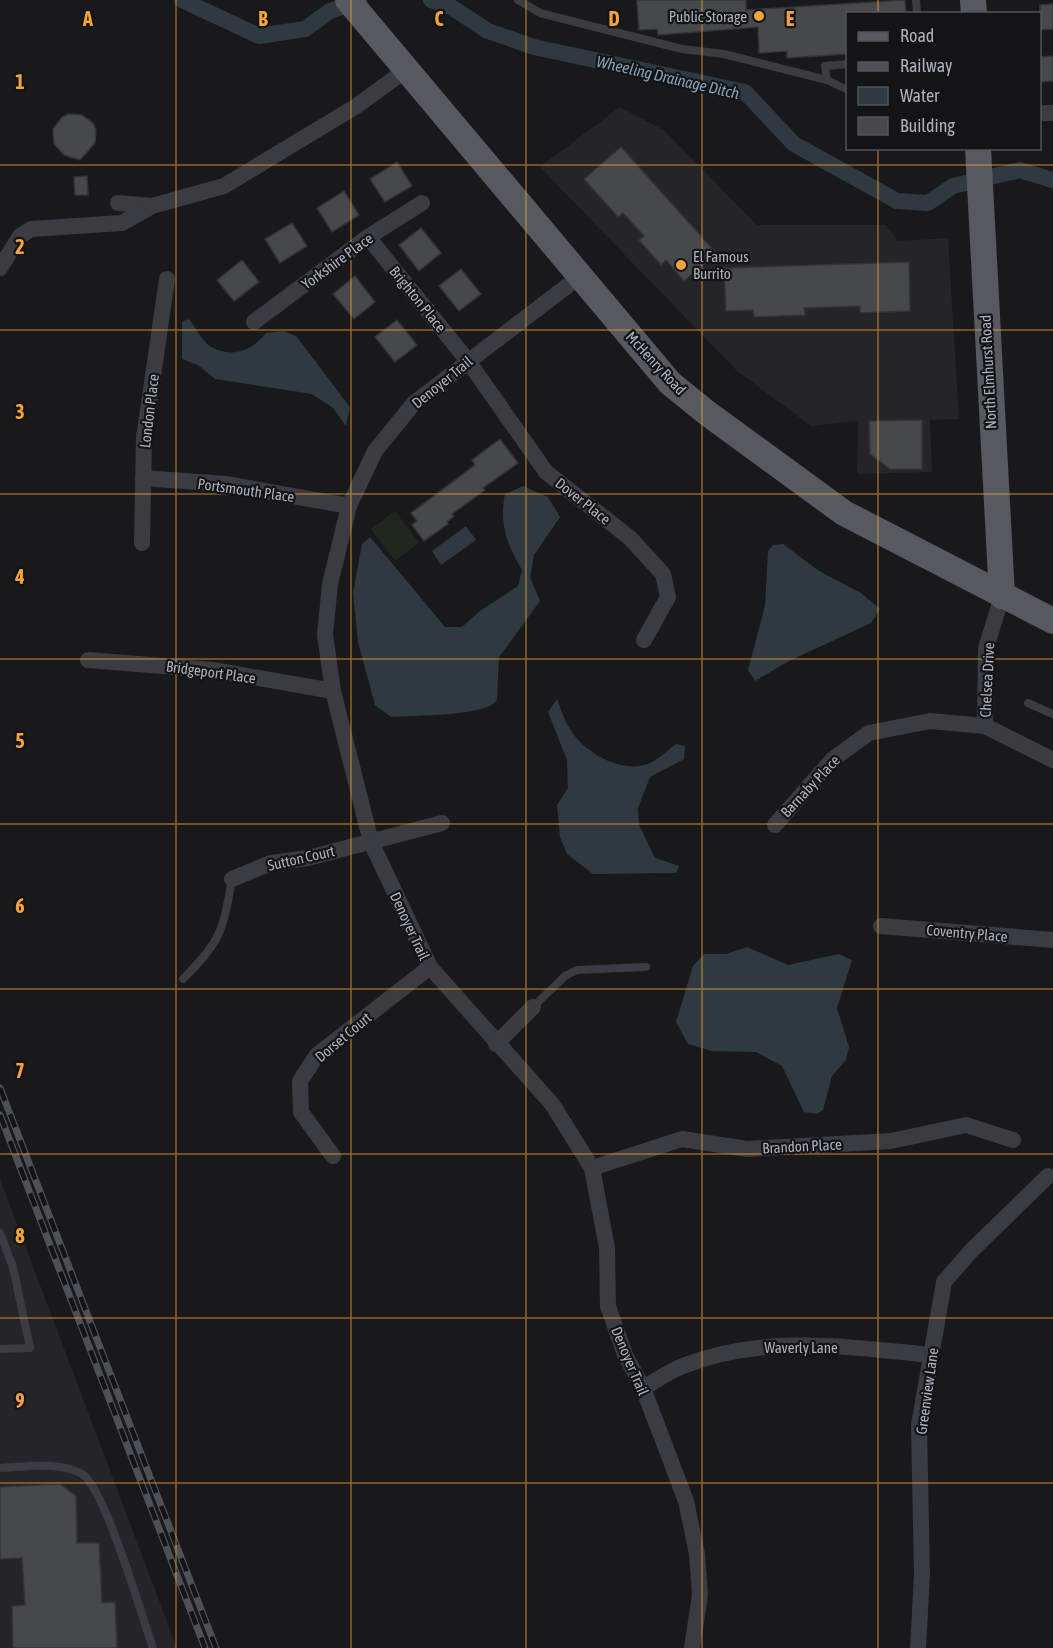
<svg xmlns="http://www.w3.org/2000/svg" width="1053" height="1648" viewBox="0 0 1053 1648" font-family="'Asap Condensed',sans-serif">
  <rect width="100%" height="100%" fill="#19191c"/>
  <g fill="#252529">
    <path d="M620,107L665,131L757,225H886L898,241L948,238L959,419L930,420L932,472L857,474L858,421L811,426L737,371L540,167Z"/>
    <path d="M0,1179L177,1648H0Z"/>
  </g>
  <path fill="#1f271f" d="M395,511L419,543L395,561L371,529Z"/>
  <g fill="#2f3a40">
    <path d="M189,319C195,327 204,344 213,348C234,358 253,350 266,333L283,331L296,336L350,407L346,426L333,408L312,394L215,379L198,365L182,359V322Z"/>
    <path d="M523,486L548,497L560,517L534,555L530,577L540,601L499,657L497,700C486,717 414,715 391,717L375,705L358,642L353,593L362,544L370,537L445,627H462L480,611L518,586L522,570C507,544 499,524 505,494Z"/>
    <path d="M466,526L476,540L441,565L432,551Z"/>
    <path d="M783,544L819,571L861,593L880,609L871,623L789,661L755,681L748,670L765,606L768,551L773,545Z"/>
    <path d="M557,699C561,709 564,720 570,729C584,753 623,775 650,763C659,759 668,750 676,744L685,746L684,759L650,777L638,808L639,825L655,858L679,866L676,873L593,874L567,854L560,837L557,805L568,788L567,760L548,712Z"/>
    <path d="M747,947L788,965L839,954L852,960L837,1008L849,1047L846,1060L832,1076L823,1110L817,1114L804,1112L782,1066L756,1052L712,1051L688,1044L676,1022L693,966L704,954H726Z"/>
  </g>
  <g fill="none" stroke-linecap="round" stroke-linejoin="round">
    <g stroke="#2f3a40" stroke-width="16">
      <path d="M182,0L259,36L305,29L330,11L359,1"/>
      <path d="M431,0L451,7L488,31L534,47L745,92L794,144L897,201L928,203L953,186L1020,170L1053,180"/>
    </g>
  </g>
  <g fill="#46484c" stroke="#333438" stroke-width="1.5">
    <path d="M637,0H746V10L905,0L906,14H848V54L787,58V51L759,53L758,27L658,35L657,29L639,30Z"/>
    <path d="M1053,4V29L1040,30V5Z"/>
    <path d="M1053,56V81L1040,82V57Z"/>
    <path d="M69,114L82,115L93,123L96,130L95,143L80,160L64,155L54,144L53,129L62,117Z"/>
    <path d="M621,147L716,253L684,281L666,260L661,265L639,240L644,236L623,213L618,217L584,179Z"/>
    <path d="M397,162L412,186L385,202L370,179Z"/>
    <path d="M87,176L88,195H75L74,177Z"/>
    <path d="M344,191L359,215L332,232L317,208Z"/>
    <path d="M292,223L307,246L280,263L265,239Z"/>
    <path d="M421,228L441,253L419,271L399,245Z"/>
    <path d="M242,260L259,282L234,301L217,280Z"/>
    <path d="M909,262L910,311L860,313V306L804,308L805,315L754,317L753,310L726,311L724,268Z"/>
    <path d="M461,269L481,294L459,311L439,286Z"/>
    <path d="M355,276L375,302L354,319L333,294Z"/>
    <path d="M397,320L417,345L395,362L375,337Z"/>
    <path d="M922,420V469H890L870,454L869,421Z"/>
    <path d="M500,439L518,463L483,488L485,490L452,514L454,516L447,522L448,524L424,541L412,525L417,521L411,513L475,465L472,460Z"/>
    <path d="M60,1484L76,1496L77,1543H99L102,1603L115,1602L117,1648H13L12,1606L25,1605L22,1558L0,1559V1487Z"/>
  </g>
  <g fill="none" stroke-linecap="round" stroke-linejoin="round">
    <g stroke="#3a3c41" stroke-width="8">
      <path d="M518,0L540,13L682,49L724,54L827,80L848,90"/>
      <path d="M916,0L917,14"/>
      <path d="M827,80L825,66L848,64"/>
      <path d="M1028,703L1053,714"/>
      <path d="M183,979C221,941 223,931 232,879"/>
      <path d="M533,1007L565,976L577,970L646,967"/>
      <path d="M0,1233L13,1267L30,1348L0,1349"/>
      <path d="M0,1468C25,1467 60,1461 82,1474C105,1488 142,1617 153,1648"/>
    </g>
    <g stroke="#3a3c41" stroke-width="16">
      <path d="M1040,113H1053"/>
      <path d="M118,203L152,206"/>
      <path d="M368,237L468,361L546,472L630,538L663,574L668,597L644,640"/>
      <path d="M0,268L20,236L31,229L122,223L152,206L224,186L355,107L406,70"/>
      <path d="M579,277L414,403L375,451L349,506L330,584L325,635L333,691L371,842L430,967L552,1104L592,1168L607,1248L608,1306L625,1355L643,1388L686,1501L697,1554L700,1595L692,1648"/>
      <path d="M254,322L368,237L422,203"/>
      <path d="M143,478L226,484L349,506"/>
      <path d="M142,543L144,438L167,279"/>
      <path d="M88,660L213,670L333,691"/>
      <path d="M985,726L986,648L1002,596"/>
      <path d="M775,825L833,759L869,733L930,721L985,726L1053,760"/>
      <path d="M232,879L271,863L308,858L442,823"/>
      <path d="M881,926L1053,940"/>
      <path d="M496,1044L533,1007"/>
      <path d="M333,1156L301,1112L300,1081L317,1055L430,967"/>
      <path d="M592,1168L682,1139L747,1149L891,1141L966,1125L1013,1140"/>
      <path d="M643,1388C656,1381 669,1371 683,1366C763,1334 848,1347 931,1355"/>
      <path d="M918,1648L922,1575L919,1425L944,1282L971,1251L1048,1176"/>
    </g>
    <g stroke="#565960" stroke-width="26">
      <path d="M348,0L670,383L707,413L844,513L1053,621"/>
      <path d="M973,0L974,14"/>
      <path d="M978,148L1002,596"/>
    </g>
    <g stroke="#4d5056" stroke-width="7">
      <g id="rail">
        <path d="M0,1088L216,1648"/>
        <path d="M0,1115L205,1648"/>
      </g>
    </g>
    <use href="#rail" stroke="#141417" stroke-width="4.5" stroke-dasharray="14" stroke-linecap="butt"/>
  </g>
  <path fill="none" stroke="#f3a43a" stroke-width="1.5" stroke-opacity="0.55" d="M176,0V1648M351,0V1648M526,0V1648M702,0V1648M878,0V14M878,148V1648M0,165H1053M0,330H1053M0,494H1053M0,659H1053M0,824H1053M0,989H1053M0,1154H1053M0,1318H1053M0,1483H1053"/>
  <g fill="#f3a43a" stroke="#141417" stroke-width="2">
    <circle cx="759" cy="16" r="6"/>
    <circle cx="681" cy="265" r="6"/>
  </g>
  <g text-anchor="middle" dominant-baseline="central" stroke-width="4.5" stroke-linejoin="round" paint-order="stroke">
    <g font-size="15" fill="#acb2bb" stroke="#141417" text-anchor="end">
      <text x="747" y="16">Public Storage</text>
      <text x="693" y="256" text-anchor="start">El Famous<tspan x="693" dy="17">Burrito</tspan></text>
    </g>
    <g font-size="15" fill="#acb2bb" stroke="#141417">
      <text transform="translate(337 261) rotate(-36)">Yorkshire Place</text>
      <text transform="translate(418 299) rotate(51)">Brighton Place</text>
      <text transform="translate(656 363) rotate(47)">McHenry Road</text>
      <text transform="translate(988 372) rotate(-93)">North Elmhurst Road</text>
      <text transform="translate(442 382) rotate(-39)">Denoyer Trail</text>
      <text transform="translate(149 411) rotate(-83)">London Place</text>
      <text transform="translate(246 490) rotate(8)">Portsmouth Place</text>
      <text transform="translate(583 501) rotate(38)">Dover Place</text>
      <text transform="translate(211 672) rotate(8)">Bridgeport Place</text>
      <text transform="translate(987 680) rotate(-87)">Chelsea Drive</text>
      <text transform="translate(810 786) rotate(-47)">Barnaby Place</text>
      <text transform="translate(301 858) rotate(-13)">Sutton Court</text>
      <text transform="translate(410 926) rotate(65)">Denoyer Trail</text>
      <text transform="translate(967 933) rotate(5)">Coventry Place</text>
      <text transform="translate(343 1037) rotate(-40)">Dorset Court</text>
      <text transform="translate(802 1146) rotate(-3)">Brandon Place</text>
      <text x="801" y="1347">Waverly Lane</text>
      <text transform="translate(630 1361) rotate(67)">Denoyer Trail</text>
      <text transform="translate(927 1391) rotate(-82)">Greenview Lane</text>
    </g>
    <g font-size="16" font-style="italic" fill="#83a3b6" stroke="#141417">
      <text transform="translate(668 77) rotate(13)">Wheeling Drainage Ditch</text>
    </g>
  </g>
  <g font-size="20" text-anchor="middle" font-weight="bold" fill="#f3a43a" stroke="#141417" stroke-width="4.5" stroke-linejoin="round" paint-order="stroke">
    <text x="88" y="26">A</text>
    <text x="263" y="26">B</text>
    <text x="439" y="26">C</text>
    <text x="614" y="26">D</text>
    <text x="790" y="26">E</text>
    <text x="20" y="89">1</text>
    <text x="20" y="254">2</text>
    <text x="20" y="419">3</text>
    <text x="20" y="584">4</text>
    <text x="20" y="748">5</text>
    <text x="20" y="913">6</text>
    <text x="20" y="1078">7</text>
    <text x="20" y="1243">8</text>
    <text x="20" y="1408">9</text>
  </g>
  <rect x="846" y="12" width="195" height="138" fill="#141417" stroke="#515359" stroke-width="1.5"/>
  <rect x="858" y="32" width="30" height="9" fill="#565960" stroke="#515359" stroke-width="1.5"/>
  <text x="900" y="42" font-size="18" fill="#acb2bb">Road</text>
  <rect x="858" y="62" width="30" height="9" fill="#4d5056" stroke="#515359" stroke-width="1.5"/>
  <text x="900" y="72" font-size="18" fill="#acb2bb">Railway</text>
  <rect x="858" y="87" width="30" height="18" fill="#2f3a40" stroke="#515359" stroke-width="1.5"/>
  <text x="900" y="102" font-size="18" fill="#acb2bb">Water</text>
  <rect x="858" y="117" width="30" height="18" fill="#46484c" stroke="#515359" stroke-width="1.5"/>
  <text x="900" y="132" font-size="18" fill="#acb2bb">Building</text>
</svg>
